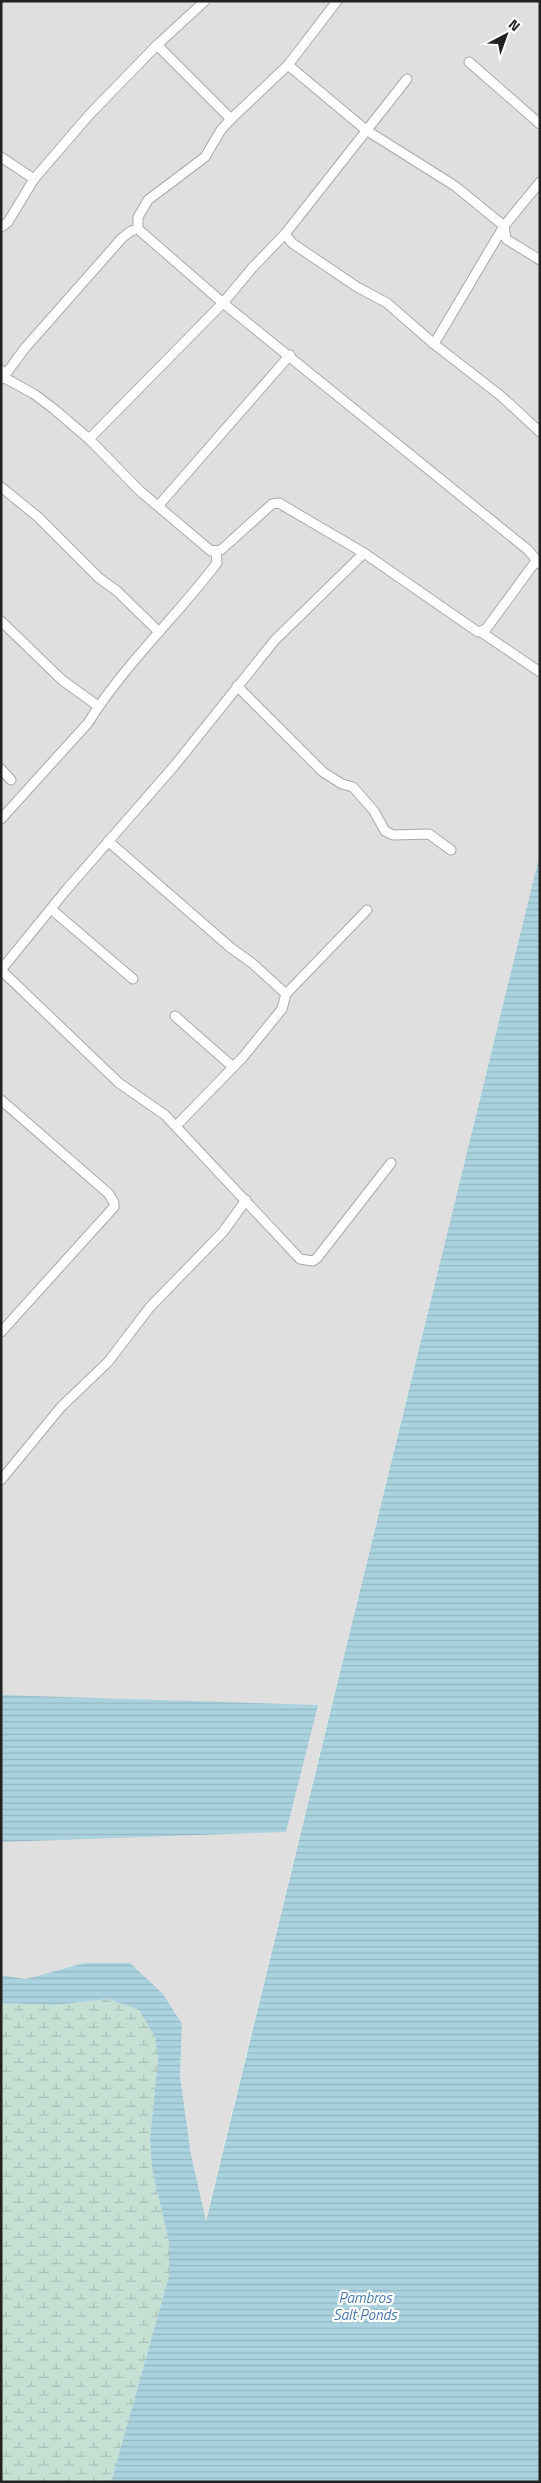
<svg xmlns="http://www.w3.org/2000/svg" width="541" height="2483" viewBox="0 0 541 2483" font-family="'Titillium Web',sans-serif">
  <defs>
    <pattern id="wetland-marsh" width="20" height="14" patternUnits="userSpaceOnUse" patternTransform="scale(1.25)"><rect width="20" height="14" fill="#c6e0d4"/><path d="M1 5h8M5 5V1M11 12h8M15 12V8" fill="none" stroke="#aac0b6"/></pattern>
    <pattern id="water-rules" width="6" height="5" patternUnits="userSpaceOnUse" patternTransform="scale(1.25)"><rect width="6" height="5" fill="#aad3df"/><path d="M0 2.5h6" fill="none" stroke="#92b5bf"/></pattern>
  </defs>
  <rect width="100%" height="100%" fill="#f2efe9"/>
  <path fill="#e0dfdf" d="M1,1H540V853L205,2222L191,2155L180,2076L182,2025L84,1963L26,1979L1,1975Z"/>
  <path fill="url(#wetland-marsh)" d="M108,1999L139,2010L155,2037L158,2060L150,2138L152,2169L169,2242V2276L111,2482H1V2003L56,2005Z"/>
  <g fill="url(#water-rules)">
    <path d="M540,853V2482H111L169,2276V2242L152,2169L150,2138L158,2060L155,2037L139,2010L108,1999L56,2005L1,2003V1975L26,1979L84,1963H130L163,1994L182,2024L180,2076L191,2155L206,2221Z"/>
    <path d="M1,1695L318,1705L286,1832L1,1842Z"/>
  </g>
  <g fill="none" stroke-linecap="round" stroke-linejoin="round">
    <g stroke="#a9a9a9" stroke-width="11">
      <g id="minor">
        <path d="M157,45L231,119L221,130L205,157L148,200L138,217V229L223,303L528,550L540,564"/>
        <path d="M469,62L540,124"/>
        <path d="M288,65L337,1"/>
        <path d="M231,119L288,65L366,130L455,186L504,226L506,239L540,260"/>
        <path d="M1,157L34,179"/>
        <path d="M1,227L8,222L34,179L89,115L157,45L205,1"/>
        <path d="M285,234L292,243L357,287L387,303L434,344L501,396L540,432"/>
        <path d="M434,344L504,226L540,182"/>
        <path d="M1,370L3,377L34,394L54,409L89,439L140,491L211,551L221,550L272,504L279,503L364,553L478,632L486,629L536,561"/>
        <path d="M2,379L25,348L122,238L131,231L138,229"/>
        <path d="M89,439L223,303L253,267L285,234L407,79"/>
        <path d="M1,487L38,517L99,578L117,591L159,632"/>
        <path d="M159,505L290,355"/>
        <path d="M1,621L62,680L98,706"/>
        <path d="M481,632L540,672"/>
        <path d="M237,686L323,772L342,784L353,787L374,811L385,831L393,835L429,834L451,850"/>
        <path d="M1,769L11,780"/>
        <path d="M1,819L88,723C124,665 176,617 217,563L216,551"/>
        <path d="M108,841L231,948L252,963L286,994"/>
        <path d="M51,909L133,979"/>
        <path d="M1,970L119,1083L165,1115L300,1259L313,1261L317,1258L391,1163"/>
        <path d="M1,970L67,889L175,765L275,640L364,553"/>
        <path d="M175,1016L233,1067"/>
        <path d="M1,1100L109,1194L114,1203V1207L1,1332"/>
        <path d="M176,1126L243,1057L282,1009L286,994L367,910"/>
        <path d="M1,1480L61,1407L108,1362L150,1307L223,1232L246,1200"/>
      </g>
    </g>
    <use href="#minor" stroke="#fff" stroke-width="9"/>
  </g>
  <g text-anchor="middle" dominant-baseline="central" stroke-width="4.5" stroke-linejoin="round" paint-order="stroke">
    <g font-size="15" font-style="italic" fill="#4a7aab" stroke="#fff">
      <text x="365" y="2297">Pambros<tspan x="365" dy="17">Salt Ponds</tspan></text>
    </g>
  </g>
  <rect width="541" height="2483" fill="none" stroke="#222222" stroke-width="5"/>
  <g transform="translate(506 35) rotate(41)" stroke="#ffffff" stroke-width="4" paint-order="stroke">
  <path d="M0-4L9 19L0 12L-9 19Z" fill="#222222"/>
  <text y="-8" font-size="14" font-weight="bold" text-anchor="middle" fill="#222222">N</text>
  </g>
</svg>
